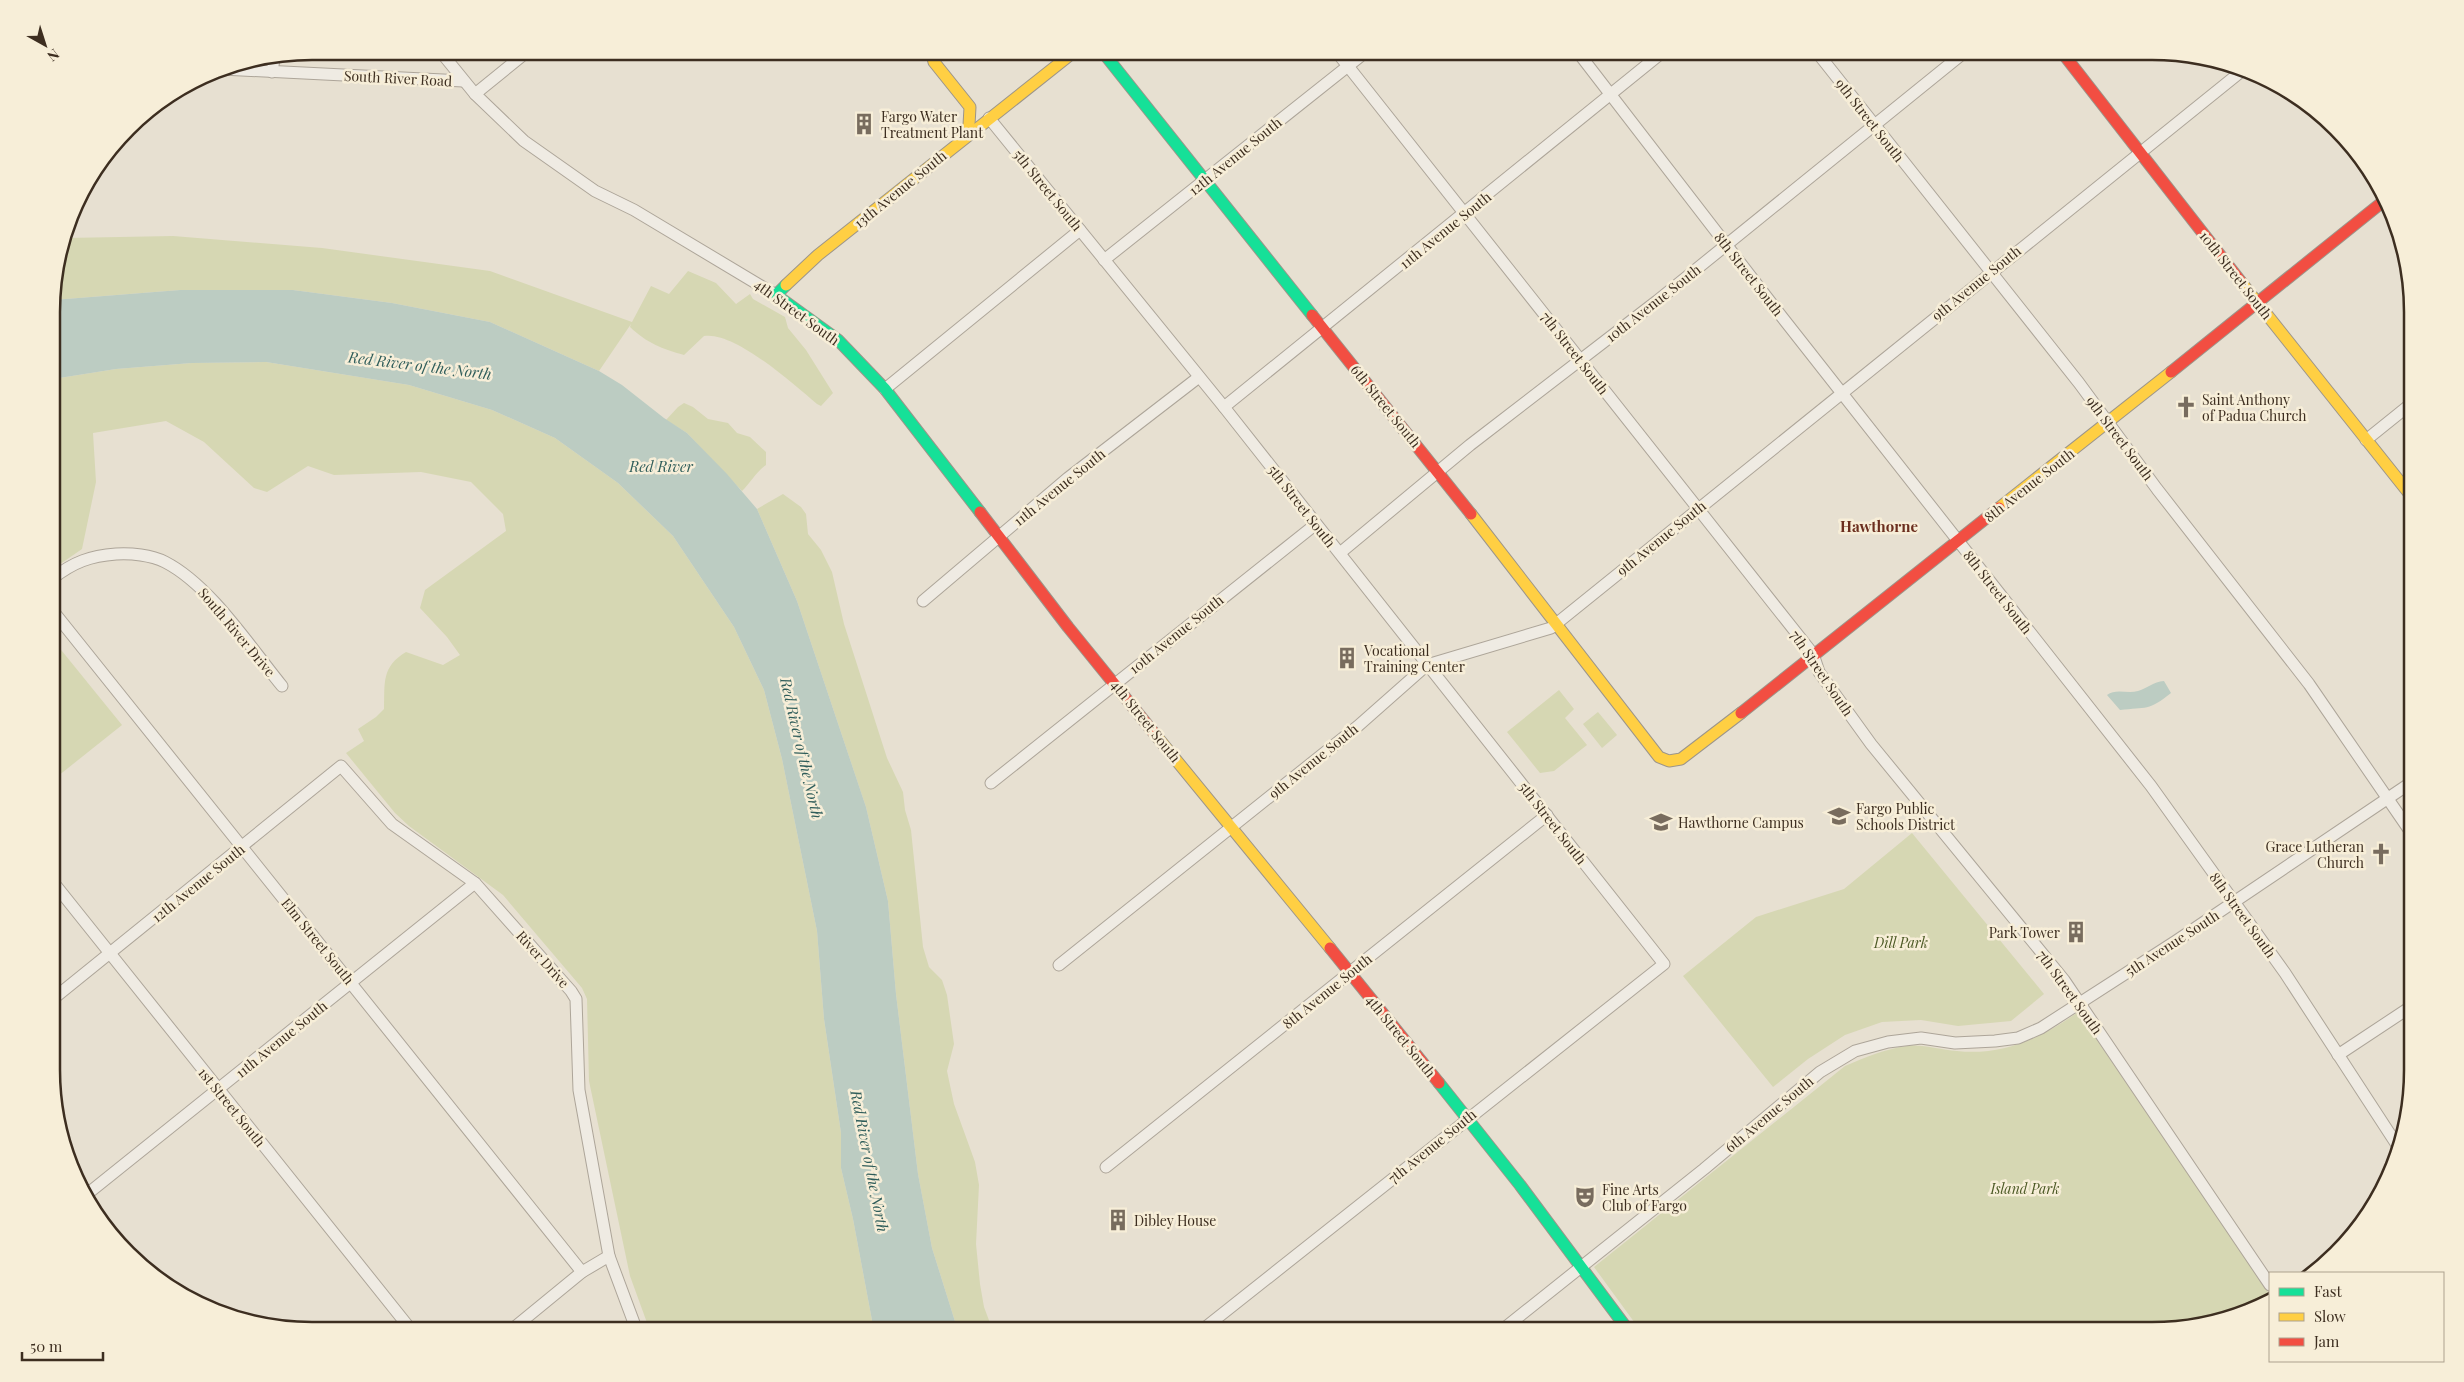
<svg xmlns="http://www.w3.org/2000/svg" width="2464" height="1382" viewBox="0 0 2464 1382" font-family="'Playfair Display',serif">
  <rect width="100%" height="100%" fill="#e7e0d1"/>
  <g fill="#d6d7b3">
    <path d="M173,236L322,248L490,271L632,322L651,286L669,294L688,271L716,283L736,304L750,294L753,299L785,317L788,328L806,350L833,393L821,406L817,404C793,384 735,331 704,336L684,355C662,349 647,343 630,327L631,324L599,371L490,322L392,303L293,290H180L53,300V279L66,238Z"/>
    <path d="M266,362L409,385L492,410L555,438L618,483L673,536L734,627L764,690L782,759L817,931L824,1019L841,1133V1168L853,1219L874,1331H650L630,1276L589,1081L587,999L582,988L503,895L409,826L395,813L346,753L364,741L358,729L376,717L384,709C385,683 381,667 406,652L443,665L460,655L447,637L420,608L425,590L506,531L503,514L471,482L421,472L334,475L308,466L267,492L254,488L204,442L166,421L93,433L96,482L82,549L53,569V379L116,369L192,363Z"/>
    <path d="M684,403L693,407L708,419L728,423L737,433L750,437L766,452V465C757,471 750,483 742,491L687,433L666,420L678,407Z"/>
    <path d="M783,494L801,507L806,514L808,534L821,550L832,572L844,624L887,758L903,792L905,810L911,830L923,947L929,967L942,980L947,995L954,1044L947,1071L954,1104L975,1162L979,1185L976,1244L980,1284L984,1307L993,1331H958L932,1248L918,1174L896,994L888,901L866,807L797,601L757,509Z"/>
    <path d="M53,640L122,725L53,780Z"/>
    <path d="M1559,690L1574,709L1565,718L1587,745L1554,771L1540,773L1507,732Z"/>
    <path d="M1598,712L1617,735L1602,748L1583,724Z"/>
    <path d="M1912,833L2044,994L2011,1021L1958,1026L1921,1020L1882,1022L1845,1035L1808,1059L1773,1087L1683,976L1756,917L1844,889Z"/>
    <path d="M2078,1012L2270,1295V1301L2219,1322L2168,1330H1640L1594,1267L1845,1066C1866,1057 1885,1049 1907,1046C1923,1044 1940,1050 1957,1051C2002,1056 2042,1038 2078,1012Z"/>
  </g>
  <g fill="#bcccc2">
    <path d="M180,290H293L392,303L490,322L599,371L622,385L664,418L687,433L727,474L757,509L797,601L866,807L888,901L896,994L918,1174L932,1248L958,1331H874L853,1219L841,1168V1133L824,1019L817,931L782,759L764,690L734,627L673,536L618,483L555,438L492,410L409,385L266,362L192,363L116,369L53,379V300Z"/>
    <path d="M2164,681L2171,693C2149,711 2146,707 2120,710L2107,695C2116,688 2127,694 2138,691C2148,688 2153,682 2164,681Z"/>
  </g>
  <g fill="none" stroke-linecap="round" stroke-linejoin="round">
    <g stroke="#ada599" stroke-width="13">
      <g id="street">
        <path d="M440,51L475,94L524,141L595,191L634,210L776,295"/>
        <path d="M1336,51L1813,654L1819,672L1871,744L2064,980L2270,1285"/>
        <path d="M1577,51L1782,317L2151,786L2285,973L2399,1148"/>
        <path d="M1816,51L2079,383L2157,489L2309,684L2412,834"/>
        <path d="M222,69L463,81"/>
        <path d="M272,72L274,59"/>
        <path d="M475,94L528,51"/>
        <path d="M989,118L1224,407L1664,964L1202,1330"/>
        <path d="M1104,260L1367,51"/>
        <path d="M885,389L1080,230"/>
        <path d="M1224,407L1664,51"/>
        <path d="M2366,440L2412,403"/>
        <path d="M1340,553L1470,445L1657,301L1966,51"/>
        <path d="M53,578C74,562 90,556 116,554C131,553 151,555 165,562C210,585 250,647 282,686"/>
        <path d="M923,601L1068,478L1199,377"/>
        <path d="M53,611L582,1272"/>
        <path d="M991,783L1316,524"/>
        <path d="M53,882L412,1331"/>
        <path d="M1059,965L1358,726L1427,665L1551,628L2243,70"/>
        <path d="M53,999L341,766L392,824L475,883L571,991L576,999L579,1090L609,1256L637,1331"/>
        <path d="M2338,1055L2412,1006"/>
        <path d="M1106,1167L1547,815"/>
        <path d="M86,1195L475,883"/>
        <path d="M1502,1330L1704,1169L1820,1072L1855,1051L1888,1042L1921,1038L1955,1043L1995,1041L2018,1038L2041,1028L2176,941L2412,782"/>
        <path d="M510,1331L582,1272L609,1256"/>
      </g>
    </g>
    <g stroke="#9c958a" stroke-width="13">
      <g id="fast">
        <path d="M1102,51L1312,315"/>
        <path d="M786,285L776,295L838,340L885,389L980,512"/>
        <path d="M1439,1083L1520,1185L1628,1330"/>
      </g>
    </g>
    <g stroke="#9c958a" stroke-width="13">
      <g id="slow">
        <path d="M931,51L934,62L970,107L969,125L962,137"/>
        <path d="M2241,282L2412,497"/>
        <path d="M786,285L818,255L1075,51"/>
        <path d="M1999,508L2171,372"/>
        <path d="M1471,514L1659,757L1669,761L1681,759L1741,713"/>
        <path d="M1154,733L1330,948"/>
      </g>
    </g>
    <g stroke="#9c958a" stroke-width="13">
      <g id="jam">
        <path d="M2061,51L2241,282"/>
        <path d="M1312,315L1471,514"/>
        <path d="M2171,372L2385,200"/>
        <path d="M980,512L1068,627L1154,733"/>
        <path d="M1741,713L1999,508"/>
        <path d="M1330,948L1439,1083"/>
      </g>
    </g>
    <use href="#street" stroke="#efebe3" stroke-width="11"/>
    <use href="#fast" stroke="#16e098" stroke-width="11"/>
    <use href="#slow" stroke="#ffcf43" stroke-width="11"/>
    <use href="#jam" stroke="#f24e42" stroke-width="11"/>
  </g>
  <defs>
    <g id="building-bare" transform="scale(1.725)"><path d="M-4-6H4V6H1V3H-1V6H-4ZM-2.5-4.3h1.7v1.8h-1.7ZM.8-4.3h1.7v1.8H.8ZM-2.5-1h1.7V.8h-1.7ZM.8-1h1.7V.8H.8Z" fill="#786c5e" stroke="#f7eed8" stroke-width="2.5" paint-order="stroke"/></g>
    <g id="church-bare" transform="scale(1.725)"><path d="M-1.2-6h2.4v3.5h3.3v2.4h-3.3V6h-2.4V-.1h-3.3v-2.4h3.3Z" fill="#786c5e" stroke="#f7eed8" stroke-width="2.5" paint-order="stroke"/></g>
    <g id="school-bare" transform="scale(1.725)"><path d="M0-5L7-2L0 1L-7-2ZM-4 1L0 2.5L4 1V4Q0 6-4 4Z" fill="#786c5e" stroke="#f7eed8" stroke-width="2.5" paint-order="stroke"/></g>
    <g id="theatre-bare" transform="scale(1.725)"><path d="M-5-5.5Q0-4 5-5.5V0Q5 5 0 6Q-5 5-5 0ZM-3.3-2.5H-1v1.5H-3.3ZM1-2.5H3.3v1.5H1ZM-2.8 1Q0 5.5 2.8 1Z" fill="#786c5e" stroke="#f7eed8" stroke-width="2.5" paint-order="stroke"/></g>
  </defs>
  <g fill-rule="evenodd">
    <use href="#building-bare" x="864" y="124"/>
    <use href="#church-bare" x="2186" y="407"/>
    <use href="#building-bare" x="1347" y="658"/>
    <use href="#school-bare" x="1839" y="816"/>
    <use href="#school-bare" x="1661" y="822"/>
    <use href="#church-bare" x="2381" y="854"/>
    <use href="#building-bare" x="2076" y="932"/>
    <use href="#theatre-bare" x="1585" y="1197"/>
    <use href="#building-bare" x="1118" y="1220"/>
  </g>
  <g text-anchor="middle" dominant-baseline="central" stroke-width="5" stroke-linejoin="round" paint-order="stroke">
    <g font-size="14" fill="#3d2e20" stroke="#f7eed8">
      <text transform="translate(398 78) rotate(3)">South River Road</text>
      <text transform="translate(1870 120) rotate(52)">9th Street South</text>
      <text transform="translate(1235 156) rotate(-39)">12th Avenue South</text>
      <text transform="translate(900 189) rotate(-39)">13th Avenue South</text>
      <text transform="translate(1048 190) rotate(51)">5th Street South</text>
      <text transform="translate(1445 230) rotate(-39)">11th Avenue South</text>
      <text transform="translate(1749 274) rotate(52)">8th Street South</text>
      <text transform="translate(2236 275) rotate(52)">10th Street South</text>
      <text transform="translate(1976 283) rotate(-39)">9th Avenue South</text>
      <text transform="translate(1653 303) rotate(-38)">10th Avenue South</text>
      <text transform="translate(797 312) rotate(36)">4th Street South</text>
      <text transform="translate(1575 353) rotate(52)">7th Street South</text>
      <text transform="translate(1386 406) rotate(51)">6th Street South</text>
      <text transform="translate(2120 438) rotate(53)">9th Street South</text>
      <text transform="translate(2029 485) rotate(-38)">8th Avenue South</text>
      <text transform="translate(1059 487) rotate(-39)">11th Avenue South</text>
      <text transform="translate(1302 506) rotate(52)">5th Street South</text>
      <text transform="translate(1661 538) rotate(-39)">9th Avenue South</text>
      <text transform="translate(1998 592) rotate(52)">8th Street South</text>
      <text transform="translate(237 632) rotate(50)">South River Drive</text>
      <text transform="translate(1176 634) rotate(-39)">10th Avenue South</text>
      <text transform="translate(1822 673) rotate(56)">7th Street South</text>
      <text transform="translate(1146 721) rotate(51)">4th Street South</text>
      <text transform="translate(1313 761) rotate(-39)">9th Avenue South</text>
      <text transform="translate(1553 823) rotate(52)">5th Street South</text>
      <text transform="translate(198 883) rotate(-39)">12th Avenue South</text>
      <text transform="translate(2243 915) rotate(54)">8th Street South</text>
      <text transform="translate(318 941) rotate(51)">Elm Street South</text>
      <text transform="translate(2172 943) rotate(-33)">5th Avenue South</text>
      <text transform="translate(543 959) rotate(48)">River Drive</text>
      <text transform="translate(1327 991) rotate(-39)">8th Avenue South</text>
      <text transform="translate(2070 992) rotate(54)">7th Street South</text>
      <text transform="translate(1401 1036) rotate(51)">4th Street South</text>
      <text transform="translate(281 1039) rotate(-39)">11th Avenue South</text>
      <text transform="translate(232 1107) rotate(51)">1st Street South</text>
      <text transform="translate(1769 1114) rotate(-40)">6th Avenue South</text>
      <text transform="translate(1432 1146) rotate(-39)">7th Avenue South</text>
    </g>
    <g font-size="14" fill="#3d2e20" stroke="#f7eed8" text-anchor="start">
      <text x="881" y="116">Fargo Water<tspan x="881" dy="16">Treatment Plant</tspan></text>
      <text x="2202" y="399">Saint Anthony<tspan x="2202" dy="16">of Padua Church</tspan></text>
      <text x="1364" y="650">Vocational<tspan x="1364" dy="16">Training Center</tspan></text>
      <text x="1856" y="808">Fargo Public<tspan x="1856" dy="16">Schools District</tspan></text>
      <text x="1678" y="822">Hawthorne Campus</text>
      <text x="2364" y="846" text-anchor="end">Grace Lutheran<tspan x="2364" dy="16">Church</tspan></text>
      <text x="2060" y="932" text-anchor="end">Park Tower</text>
      <text x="1602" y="1189">Fine Arts<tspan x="1602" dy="16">Club of Fargo</tspan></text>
      <text x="1134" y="1220">Dibley House</text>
    </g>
    <g font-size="14" font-style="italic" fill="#4d5a26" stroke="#f7eed8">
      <text x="1901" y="942">Dill Park</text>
      <text x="2025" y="1188">Island Park</text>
    </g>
    <g font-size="15" font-style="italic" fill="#2f5d5a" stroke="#f7eed8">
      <text transform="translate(420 365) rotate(7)">Red River of the North</text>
      <text x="661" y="466">Red River</text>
      <text transform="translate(802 748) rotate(77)">Red River of the North</text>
      <text transform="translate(870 1161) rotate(79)">Red River of the North</text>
    </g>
    <g font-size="15" font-weight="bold" fill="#6b2e1e" stroke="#f7eed8">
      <text x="1879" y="526">Hawthorne</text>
    </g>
  </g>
  <path d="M0 0H2464V1382H0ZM312 60H2152A252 252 0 0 1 2404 312V1070A252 252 0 0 1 2152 1322H312A252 252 0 0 1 60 1070V312A252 252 0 0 1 312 60Z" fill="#f7eed8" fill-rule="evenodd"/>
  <path fill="none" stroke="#3d2e20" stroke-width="2.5" d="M312 60H2152A252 252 0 0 1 2404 312V1070A252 252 0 0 1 2152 1322H312A252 252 0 0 1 60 1070V312A252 252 0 0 1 312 60Z"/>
  <rect x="2269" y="1272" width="175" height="90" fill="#f7eed8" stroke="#ada18e"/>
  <rect x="2279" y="1288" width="25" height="8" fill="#16e098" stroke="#ada18e"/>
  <text x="2314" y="1297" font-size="15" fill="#3d2e20">Fast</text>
  <rect x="2279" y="1313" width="25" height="8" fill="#ffcf43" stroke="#ada18e"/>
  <text x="2314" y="1322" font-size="15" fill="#3d2e20">Slow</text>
  <rect x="2279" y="1338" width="25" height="8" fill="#f24e42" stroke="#ada18e"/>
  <text x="2314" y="1347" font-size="15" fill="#3d2e20">Jam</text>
  <g transform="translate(45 45) rotate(141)" stroke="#f7eed8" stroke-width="4" paint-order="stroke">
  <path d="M0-4L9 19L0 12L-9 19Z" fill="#3d2e20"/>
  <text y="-8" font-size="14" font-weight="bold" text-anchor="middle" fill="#3d2e20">N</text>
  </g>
  <path d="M22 1352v8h81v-8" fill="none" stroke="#3d2e20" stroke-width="2.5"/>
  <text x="30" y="1352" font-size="15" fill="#3d2e20" stroke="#f7eed8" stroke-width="4" paint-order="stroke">50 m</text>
</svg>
